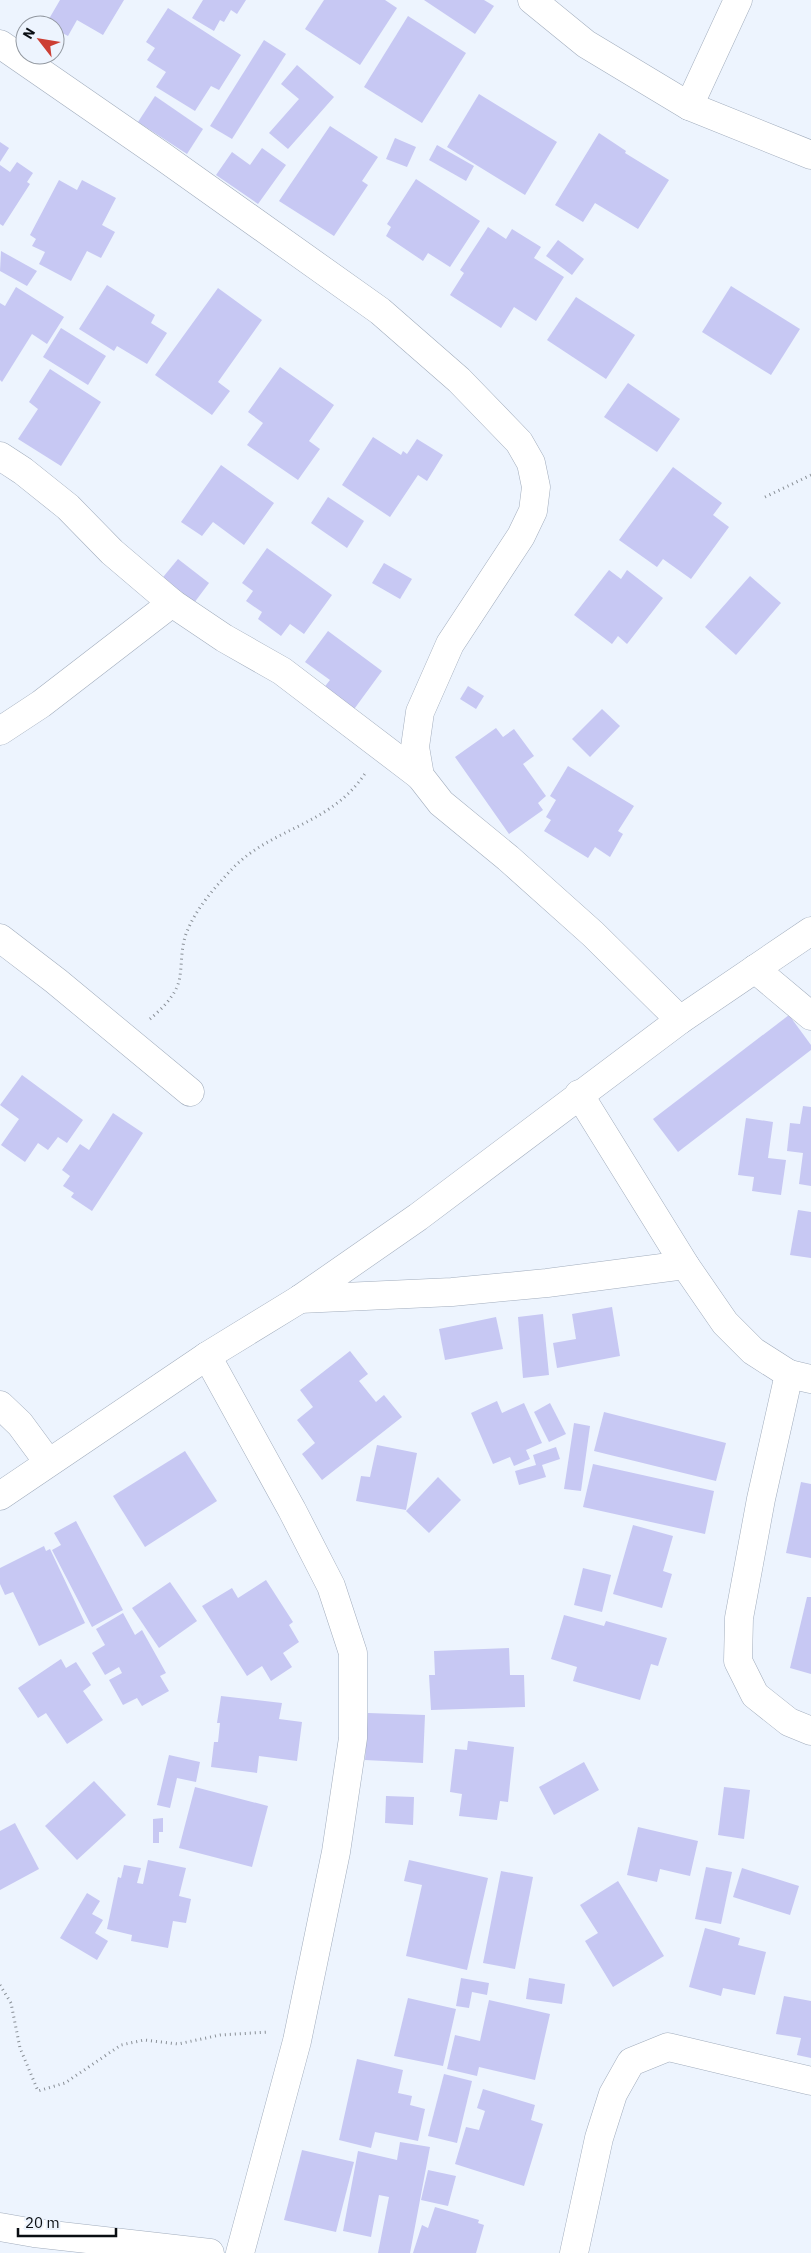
<svg xmlns="http://www.w3.org/2000/svg" width="811" height="2253" viewBox="0 0 811 2253" font-family="'IBM Plex Sans',sans-serif">
  <rect width="100%" height="100%" fill="#edf4fe"/>
  <g fill="#c7c8f3">
    <path d="M60,0H124L103,35L77,20L68,36L55,29V25L46,24Z"/>
    <path d="M203,0H246L237,14L231,10L224,22L220,20L214,31L192,18Z"/>
    <path d="M324,0H385L397,8L360,65L305,29Z"/>
    <path d="M424,0H484L494,6L475,34Z"/>
    <path d="M168,8L241,55L219,90L211,86L195,111L156,87L166,72L147,60L155,48L146,42Z"/>
    <path d="M408,16L466,53L422,123L364,87Z"/>
    <path d="M264,40L286,54L232,139L210,126Z"/>
    <path d="M297,65L334,97L288,149L269,133L299,99L281,84Z"/>
    <path d="M479,94L557,142L525,195L447,147Z"/>
    <path d="M155,96L203,129L187,154L138,122Z"/>
    <path d="M330,126L378,157L362,181L368,185L334,236L279,201Z"/>
    <path d="M599,133L626,151L625,153L669,180L638,229L595,203L583,222L555,205Z"/>
    <path d="M395,138L416,147L407,167L386,159Z"/>
    <path d="M0,142L9,148L0,162Z"/>
    <path d="M437,145L474,166L466,181L429,160Z"/>
    <path d="M262,148L286,165L258,204L216,175L232,152L250,165Z"/>
    <path d="M17,162L33,173L27,182L30,184L3,226L0,224V165L10,172Z"/>
    <path d="M416,179L480,221L450,267L428,253L423,261L386,236L391,227L387,224Z"/>
    <path d="M59,180L77,190L82,180L116,198L102,225L115,232L101,258L87,251L71,281L39,264L45,252L32,246L36,239L30,235Z"/>
    <path d="M488,227L506,239L512,229L541,247L534,258L564,277L536,321L514,307L501,328L450,295L464,273L460,270Z"/>
    <path d="M558,240L584,259L572,275L546,256Z"/>
    <path d="M1,251L37,271L27,286L0,271Z"/>
    <path d="M107,285L155,315L151,323L167,333L147,364L117,346L114,351L79,329Z"/>
    <path d="M731,286L800,329L771,375L702,332Z"/>
    <path d="M16,287L64,317L47,344L32,334L2,382L0,380V303L5,306Z"/>
    <path d="M218,288L262,320L218,382L230,391L212,415L155,375Z"/>
    <path d="M576,297L635,335L606,379L547,340Z"/>
    <path d="M61,328L106,356L88,385L43,357Z"/>
    <path d="M280,367L334,405L309,441L320,449L298,480L247,445L263,423L248,412Z"/>
    <path d="M50,369L101,402L61,466L18,439L38,409L29,402Z"/>
    <path d="M628,383L680,419L657,452L604,417Z"/>
    <path d="M373,437L401,455L403,451L407,454L417,439L443,455L427,481L418,475L390,517L342,485Z"/>
    <path d="M221,465L274,503L244,545L213,522L202,536L181,522Z"/>
    <path d="M673,467L722,503L713,515L729,527L691,579L663,559L657,567L619,540Z"/>
    <path d="M328,497L364,521L347,548L311,523Z"/>
    <path d="M267,548L332,595L304,634L290,624L281,636L258,619L262,612L246,601L253,591L242,583Z"/>
    <path d="M178,559L209,583L191,607L159,582Z"/>
    <path d="M384,563L412,579L400,599L372,583Z"/>
    <path d="M609,570L621,579L627,570L663,598L627,644L618,636L612,644L574,615Z"/>
    <path d="M750,576L781,603L736,655L705,627Z"/>
    <path d="M328,631L382,671L352,712L322,690L330,680L305,662Z"/>
    <path d="M468,686L484,696L476,709L460,699Z"/>
    <path d="M602,709L620,726L590,757L572,739Z"/>
    <path d="M496,728L503,737L514,729L534,756L523,764L546,796L538,803L543,810L509,834L455,757Z"/>
    <path d="M568,766L634,806L618,831L623,834L610,857L595,847L588,858L544,831L551,820L546,817L556,800L550,796Z"/>
    <path d="M789,1015L811,1045V1050L678,1152L653,1119Z"/>
    <path d="M22,1075L83,1120L67,1143L58,1137L48,1150L38,1143L25,1162L1,1145L19,1119L0,1105Z"/>
    <path d="M803,1106L811,1107V1186L799,1184L803,1153L787,1151L790,1123L800,1124Z"/>
    <path d="M113,1113L143,1133L92,1211L71,1197L74,1193L63,1186L70,1176L62,1170L80,1144L89,1150Z"/>
    <path d="M746,1118L773,1122L768,1158L786,1160L781,1195L752,1191L754,1177L738,1175Z"/>
    <path d="M798,1210L811,1212V1258L790,1255Z"/>
    <path d="M612,1307L620,1356L557,1368L553,1343L576,1339L572,1314Z"/>
    <path d="M543,1314L549,1375L523,1378L518,1317Z"/>
    <path d="M496,1317L503,1349L445,1360L439,1329Z"/>
    <path d="M350,1351L368,1374L359,1381L376,1402L384,1395L402,1417L322,1480L302,1454L315,1443L297,1420L313,1407L300,1390Z"/>
    <path d="M497,1401L502,1413L524,1403L542,1443L526,1450L530,1459L514,1466L510,1457L493,1464L471,1413Z"/>
    <path d="M550,1403L566,1434L549,1442L534,1412Z"/>
    <path d="M604,1412L726,1443L716,1481L594,1451Z"/>
    <path d="M574,1423L590,1426L581,1491L564,1489Z"/>
    <path d="M377,1445L417,1453L406,1510L356,1501L361,1476L370,1477Z"/>
    <path d="M556,1447L560,1459L542,1465L546,1477L519,1485L515,1471L536,1465L533,1455Z"/>
    <path d="M185,1451L217,1501L145,1547L113,1496Z"/>
    <path d="M593,1464L714,1491L705,1534L583,1507Z"/>
    <path d="M438,1477L461,1500L429,1533L406,1511Z"/>
    <path d="M801,1482L811,1484V1558L786,1553Z"/>
    <path d="M76,1521L123,1610L92,1627L52,1550L61,1545L54,1533Z"/>
    <path d="M633,1525L673,1536L663,1571L672,1574L662,1608L613,1594Z"/>
    <path d="M44,1546L46,1551L50,1549L85,1623L39,1646L13,1592L5,1595L0,1584V1568Z"/>
    <path d="M583,1568L611,1575L602,1612L574,1605Z"/>
    <path d="M266,1580L293,1622L289,1625L299,1642L283,1653L292,1667L271,1681L262,1666L247,1676L202,1606L232,1588L238,1598Z"/>
    <path d="M170,1582L197,1621L159,1648L132,1608Z"/>
    <path d="M807,1597H811V1674L790,1668Z"/>
    <path d="M123,1613L135,1635L142,1630L166,1673L160,1676L169,1691L142,1706L137,1698L123,1705L109,1680L122,1673L119,1667L105,1675L92,1653L105,1645L96,1629Z"/>
    <path d="M564,1615L604,1626L606,1621L667,1638L658,1666L651,1664L640,1700L573,1681L577,1667L551,1659Z"/>
    <path d="M509,1648L510,1675H524L525,1707L431,1710L429,1675H435L434,1651Z"/>
    <path d="M61,1659L66,1668L76,1662L91,1685L83,1691L103,1720L67,1744L46,1713L38,1718L18,1688Z"/>
    <path d="M221,1696L282,1703L279,1719L302,1722L297,1761L259,1756L257,1773L211,1767L214,1742H218L220,1723H217Z"/>
    <path d="M368,1713L425,1715L423,1763L365,1760Z"/>
    <path d="M468,1741L514,1747L508,1802L500,1801L497,1820L459,1816L462,1794L450,1792L455,1749L467,1750Z"/>
    <path d="M169,1755L200,1762L196,1782L177,1778L170,1808L157,1805Z"/>
    <path d="M584,1762L599,1790L554,1815L539,1787Z"/>
    <path d="M94,1781L126,1815L77,1860L45,1826Z"/>
    <path d="M195,1787L268,1806L252,1867L179,1848Z"/>
    <path d="M724,1787L750,1790L744,1839L718,1835Z"/>
    <path d="M386,1796L414,1797L413,1825L385,1823Z"/>
    <path d="M163,1818V1832H159V1843H153V1819Z"/>
    <path d="M15,1823L39,1869L0,1890V1831Z"/>
    <path d="M638,1827L698,1841L690,1876L660,1869L657,1882L627,1875Z"/>
    <path d="M148,1860L186,1868L179,1896L191,1899L186,1923L173,1921L168,1948L131,1941L132,1935L107,1929L118,1877L121,1878L124,1865L141,1868L137,1883L143,1884Z"/>
    <path d="M409,1860L488,1878L467,1970L406,1956L422,1885L404,1881Z"/>
    <path d="M706,1867L732,1872L721,1924L695,1919Z"/>
    <path d="M742,1868L799,1886L790,1915L733,1897Z"/>
    <path d="M501,1871L533,1877L515,1969L483,1963Z"/>
    <path d="M618,1881L664,1956L613,1987L585,1941L598,1933L580,1905Z"/>
    <path d="M87,1893L100,1901L92,1914L103,1920L95,1933L108,1941L97,1960L60,1938Z"/>
    <path d="M705,1928L740,1938L738,1945L766,1952L755,1995L723,1988L721,1996L689,1987Z"/>
    <path d="M461,1978L489,1983L487,1995L472,1992L469,2008L456,2006Z"/>
    <path d="M529,1978L565,1984L562,2004L526,1999Z"/>
    <path d="M784,1996L811,2001V2058L797,2055L801,2038L776,2034Z"/>
    <path d="M408,1998L456,2009L443,2066L394,2056Z"/>
    <path d="M489,2000L550,2014L535,2080L479,2067L477,2076L447,2069L455,2035L480,2041Z"/>
    <path d="M357,2059L403,2070L398,2093L412,2096L410,2105L425,2109L418,2141L375,2132L371,2148L339,2140Z"/>
    <path d="M444,2074L472,2081L457,2143L428,2136Z"/>
    <path d="M483,2089L535,2105L531,2120L543,2124L524,2186L455,2164L466,2127L479,2130L485,2111L477,2108Z"/>
    <path d="M400,2142L430,2147L410,2253H378L389,2197L379,2195L371,2237L343,2231L358,2151L397,2160Z"/>
    <path d="M302,2150L354,2162L336,2232L284,2220Z"/>
    <path d="M428,2170L456,2176L448,2206L421,2200Z"/>
    <path d="M435,2207L479,2220L478,2223L484,2225L476,2253H413L422,2225L428,2228Z"/>
  </g>
  <g fill="none" stroke-linecap="round" stroke-linejoin="round">
    <g stroke="#a2adbd" stroke-width="29">
      <g id="street">
        <path d="M532,0L586,44L689,106L811,155"/>
        <path d="M0,44L162,156L380,311L459,380L519,442L531,463L536,487L533,511L521,536L450,644L420,712L415,747L420,776L441,803L508,858L593,934L680,1020"/>
        <path d="M689,106L738,0"/>
        <path d="M0,456L23,471L68,507L112,552L172,603L224,638L282,671L420,776"/>
        <path d="M0,731L41,704L172,603"/>
        <path d="M0,938L56,981L190,1092"/>
        <path d="M755,969L811,1016"/>
        <path d="M579,1094L685,1265L725,1323L753,1351L789,1374L811,1379"/>
        <path d="M300,1299L452,1292L547,1283L685,1265"/>
        <path d="M207,1356L292,1510L331,1586L353,1653V1738L336,1852L297,2041L240,2253"/>
        <path d="M789,1374L761,1499L739,1618L738,1661L755,1695L789,1722L811,1731"/>
        <path d="M0,1405L20,1424L48,1462"/>
        <path d="M0,1496L207,1356L300,1299L418,1217L680,1020L811,931"/>
        <path d="M0,2227L34,2233L210,2253"/>
        <path d="M574,2253L599,2138L613,2094L631,2062L668,2047L811,2081"/>
      </g>
    </g>
    <g stroke="#898f96" stroke-width="3" stroke-dasharray="1 4" stroke-linecap="butt">
      <path d="M765,497L811,475"/>
      <path d="M150,1019C163,1008 178,993 180,976C182,962 181,948 186,934C195,910 214,888 232,869C272,827 331,826 366,772"/>
      <path d="M0,1985L11,2003L20,2048L38,2091L65,2083L121,2045L144,2040L178,2044L220,2035L268,2032"/>
    </g>
    <use href="#street" stroke="#fff" stroke-width="28"/>
  </g>
  <g transform="translate(40 40) rotate(301)"><circle r="24" fill="#edf4fe" stroke="#9298a0"/>
  <path d="M0-4L9 19L0 12L-9 19Z" fill="#cc3e34"/>
  <text y="-8" font-size="14" font-weight="bold" text-anchor="middle" fill="#0a0e13">N</text>
  </g>
  <path d="M18 2228v8h98v-8" fill="none" stroke="#0a0e13" stroke-width="2.5"/>
  <text x="25" y="2228" font-size="15" fill="#0a0e13" stroke="#edf4fe" stroke-width="4" paint-order="stroke">20 m</text>
</svg>
